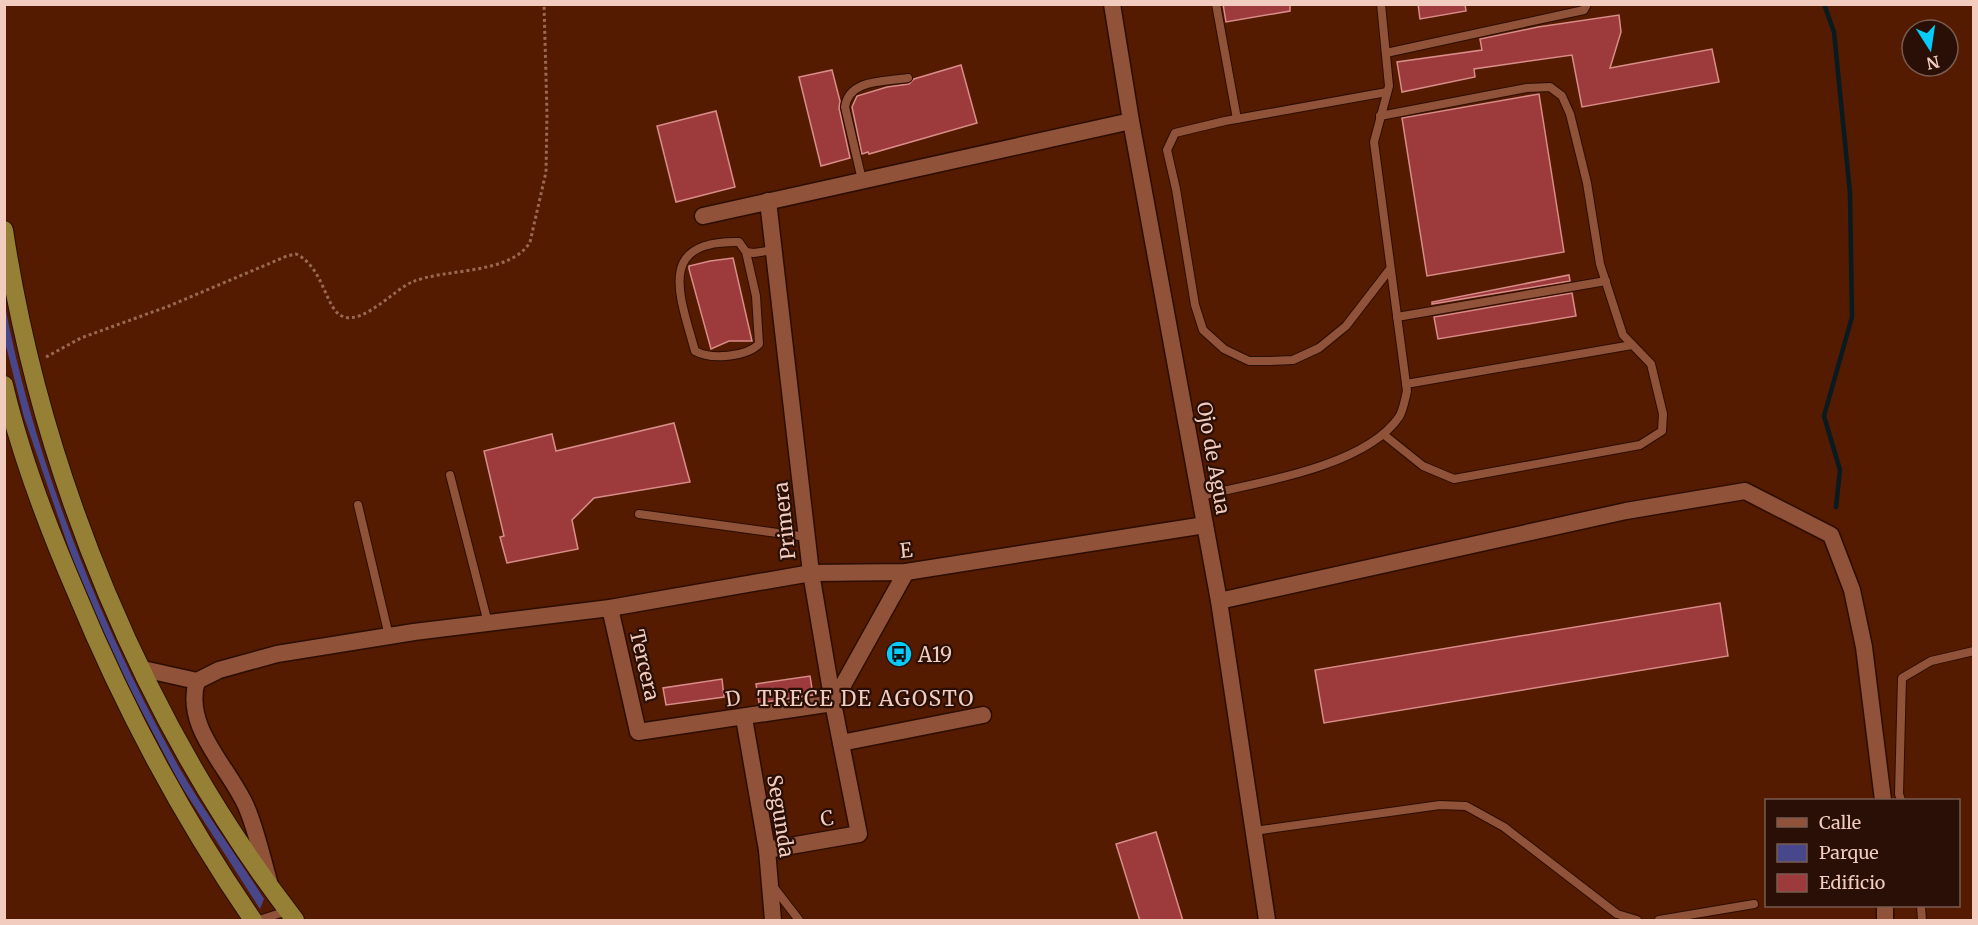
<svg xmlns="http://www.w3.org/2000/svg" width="1978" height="925" viewBox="0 0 1978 925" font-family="Merriweather,serif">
  <rect width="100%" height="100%" fill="#541b00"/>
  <path fill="#49478b" d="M4,301C34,461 101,627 180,769C206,814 237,856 264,899L260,909L180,784L110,651L77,572L24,417L5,342Z"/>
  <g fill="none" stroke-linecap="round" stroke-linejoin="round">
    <path stroke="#091a20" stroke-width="4.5" d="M1824,4L1834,32L1850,193L1852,317L1824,416L1840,470L1836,507"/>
  </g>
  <g fill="#9d3a3c" stroke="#d88d89" stroke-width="1.5">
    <path d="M1223,4H1290V11L1226,22Z"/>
    <path d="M1418,4H1465L1466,11L1420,19Z"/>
    <path d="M1619,15L1621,32L1610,68L1712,49L1719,82L1582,107L1572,55L1474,69L1475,77L1402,92L1397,62L1482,50L1480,39L1538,27Z"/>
    <path d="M961,65L977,123L869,154L868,152L862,154L852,107L857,96L887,87L909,84L914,79Z"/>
    <path d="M832,70L840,101L839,108L850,158L821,166L799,77Z"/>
    <path d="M1539,94L1564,252L1427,276L1402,118Z"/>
    <path d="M716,111L735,187L676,202L657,126Z"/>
    <path d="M733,258L752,341H729L711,349L689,269V266L710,261Z"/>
    <path d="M1569,275L1570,281L1432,304V302Z"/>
    <path d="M1572,293L1576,316L1438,339L1434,317Z"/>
    <path d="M674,423L690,482L594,498L572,520L578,549L507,563L500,537L504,536L484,451L552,434L556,451Z"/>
    <path d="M1720,603L1728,656L1324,723L1315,670Z"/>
    <path d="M810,676L813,695L759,703L756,684Z"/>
    <path d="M722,679L724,697L666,705L663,688Z"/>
    <path d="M1156,832L1183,921H1140L1116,844Z"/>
  </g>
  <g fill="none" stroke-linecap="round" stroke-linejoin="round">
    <g stroke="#2c0d02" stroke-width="10">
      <g id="service">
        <path d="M1216,4L1237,119"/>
        <path d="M1386,53L1584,10L1587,4"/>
        <path d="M1387,92L1225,121L1175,133L1167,150L1176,189L1195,305L1203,330L1224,349L1249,361H1270L1293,360L1319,348L1346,326L1390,269"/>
        <path d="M1380,116L1527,88L1550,87L1562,96L1570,114L1587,183L1600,264L1623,335L1651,364L1663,414L1662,431L1640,445L1454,479L1423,466L1383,434"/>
        <path d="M862,180L845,107C849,79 883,82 908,78"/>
        <path d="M746,252L756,296L759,344C746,357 711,360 695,351C680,296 655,240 739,242L746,252L754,253L774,250"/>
        <path d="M1397,317L1606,281"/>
        <path d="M1406,384L1632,345"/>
        <path d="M450,475L488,623"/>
        <path d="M1200,496C1256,483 1365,467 1399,417C1403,411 1405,399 1407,391L1374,142L1389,86L1381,4"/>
        <path d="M358,505L389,636"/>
        <path d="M639,514L807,537"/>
        <path d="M1901,800L1899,794L1902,678L1931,661L1974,651"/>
        <path d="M1254,831L1440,805L1466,806L1504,827L1617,914L1637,920"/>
        <path d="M772,885L799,920"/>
        <path d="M1921,906L1922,920"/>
        <path d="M259,920L287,911"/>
        <path d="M1659,920L1754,904"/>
      </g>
    </g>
    <g stroke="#2c0d02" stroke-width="19">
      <g id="minor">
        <path d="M1112,4L1131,121L1219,601L1267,920"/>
        <path d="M703,216L1131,121"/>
        <path d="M1219,601L1626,511L1745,491L1831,535L1852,590L1864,647L1883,800"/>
        <path d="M610,608L638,732L833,703"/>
        <path d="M143,669L197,681L219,670L277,654L414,632L610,608L811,573L906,572L1205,525"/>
        <path d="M197,681C183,727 228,766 246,806C256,829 262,857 269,881"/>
        <path d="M833,703L906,572"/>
        <path d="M744,718L767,850L773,920"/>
        <path d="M841,743L983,715"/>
        <path d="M767,850L859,834L833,703L811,573L768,201"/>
        <path d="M1885,906V920"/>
      </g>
    </g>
    <g stroke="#2c0d02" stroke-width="20">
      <g id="trunk">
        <path d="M4,230C41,474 144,724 295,920"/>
        <path d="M4,385C21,457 47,525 76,592C124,708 182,817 253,920"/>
      </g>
    </g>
    <path stroke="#9a6954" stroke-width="3" stroke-dasharray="3 3" stroke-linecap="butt" d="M46,357L81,338L169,306L287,256L296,254C325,268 325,311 344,317C365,323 394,290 412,282C445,268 511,275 530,242L546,172L547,114L544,4"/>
    <use href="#service" stroke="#905238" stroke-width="8"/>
    <use href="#minor" stroke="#905238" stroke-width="16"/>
    <use href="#trunk" stroke="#968036" stroke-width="18"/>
  </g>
  <defs>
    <g id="bus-disc" transform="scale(1.35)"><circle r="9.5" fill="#07cbf9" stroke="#290f06"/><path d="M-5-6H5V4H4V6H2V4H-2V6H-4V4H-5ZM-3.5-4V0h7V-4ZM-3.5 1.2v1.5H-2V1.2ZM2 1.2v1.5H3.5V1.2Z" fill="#111"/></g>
  </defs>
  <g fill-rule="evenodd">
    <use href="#bus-disc" x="899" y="654"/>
  </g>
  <g text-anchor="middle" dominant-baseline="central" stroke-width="4.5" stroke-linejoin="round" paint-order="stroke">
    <g font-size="20" fill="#f2cdbf" stroke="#290f06">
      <text transform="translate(1214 458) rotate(80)">Ojo de Agua</text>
      <text transform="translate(784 521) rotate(-96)">Primera</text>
      <text transform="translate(906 550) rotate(-6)">E</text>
      <text transform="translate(645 665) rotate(77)">Tercera</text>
      <text transform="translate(733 698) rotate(-8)">D</text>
      <text transform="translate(781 816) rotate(81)">Segunda</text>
      <text transform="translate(827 818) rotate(-10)">C</text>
    </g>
    <g font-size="20" fill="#f2cdbf" stroke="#290f06" text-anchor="start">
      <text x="918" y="654">A19</text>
    </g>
    <g font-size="21" letter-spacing="1.5" fill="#f2cdbf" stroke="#290f06">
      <text x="866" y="698">TRECE DE AGOSTO</text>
    </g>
  </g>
  <rect width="1978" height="925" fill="none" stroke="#f2cdbf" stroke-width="12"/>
  <rect x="1765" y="799" width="195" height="108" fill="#290f06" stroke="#795b50" stroke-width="1.5"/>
  <rect x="1777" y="818" width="30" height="9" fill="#905238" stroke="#795b50" stroke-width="1.5"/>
  <text x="1819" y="829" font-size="18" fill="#f2cdbf">Calle</text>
  <rect x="1777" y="844" width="30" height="18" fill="#49478b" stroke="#795b50" stroke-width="1.5"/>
  <text x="1819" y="859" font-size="18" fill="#f2cdbf">Parque</text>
  <rect x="1777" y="874" width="30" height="18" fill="#9d3a3c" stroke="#795b50" stroke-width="1.5"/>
  <text x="1819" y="889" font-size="18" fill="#f2cdbf">Edificio</text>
  <g transform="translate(1930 48) rotate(168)"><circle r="28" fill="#290f06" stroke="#795b50" stroke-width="1.5"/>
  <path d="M0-4.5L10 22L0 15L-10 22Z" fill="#07cbf9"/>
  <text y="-9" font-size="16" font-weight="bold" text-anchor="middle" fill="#f2cdbf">N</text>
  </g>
</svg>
